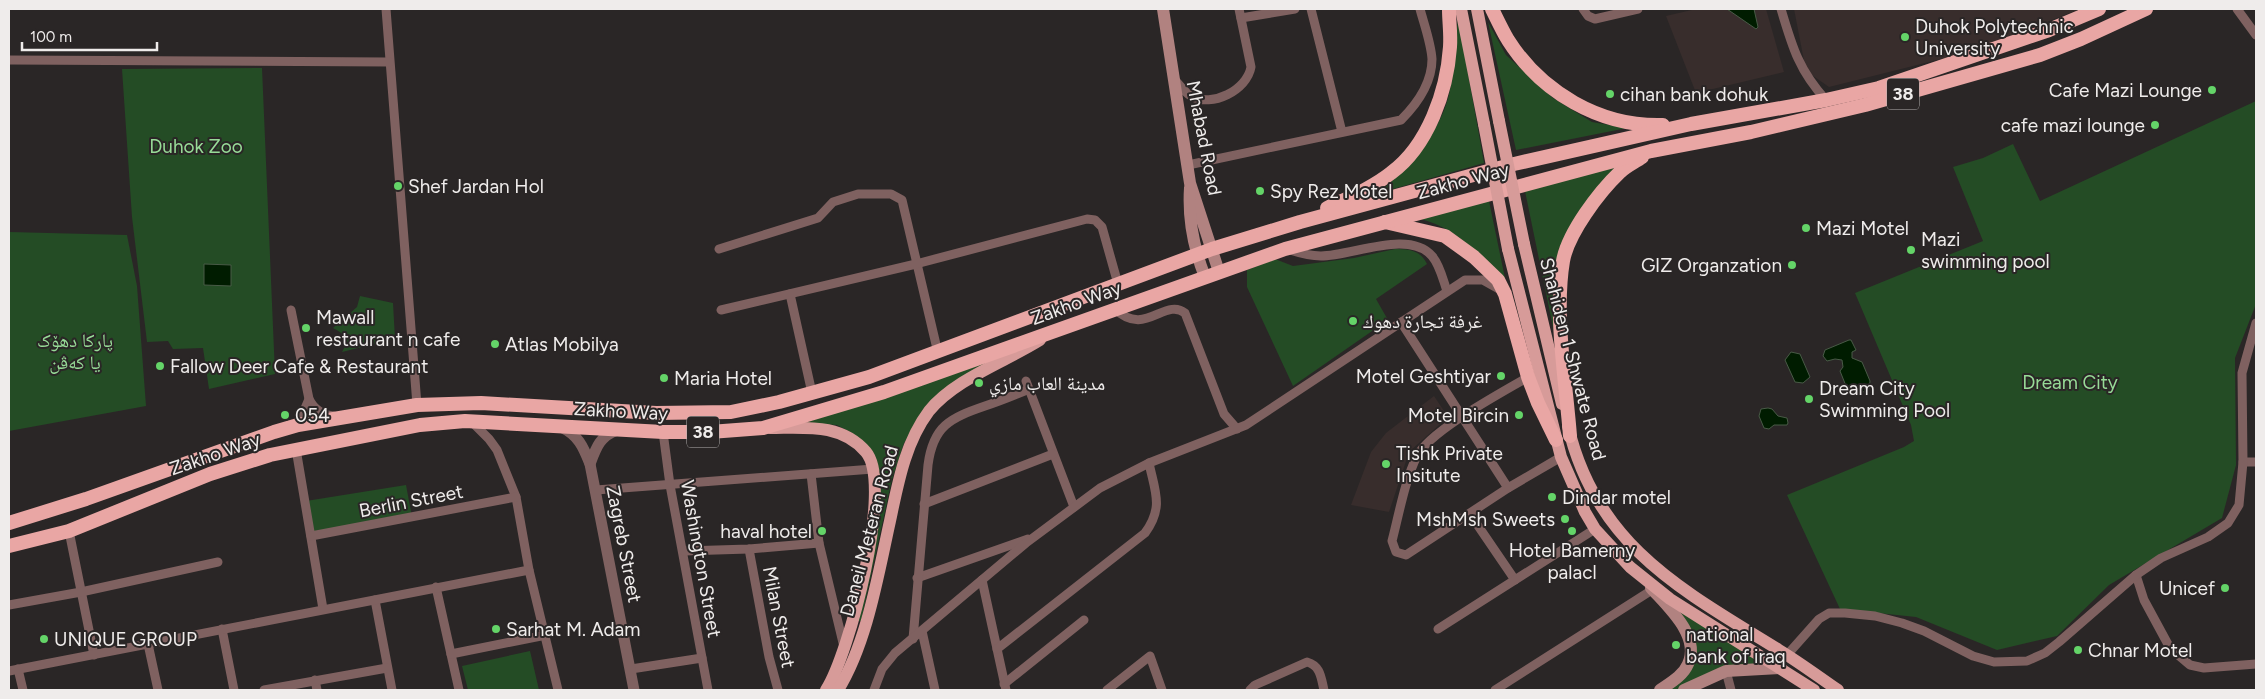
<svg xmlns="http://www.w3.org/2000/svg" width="2265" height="699" viewBox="0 0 2265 699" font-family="Figtree,'Noto Naskh Arabic',sans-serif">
  <rect width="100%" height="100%" fill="#2a2626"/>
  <g fill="#382d2c">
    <path d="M1696,9H1766L1784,72L1696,93L1666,16Z"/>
    <path d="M1794,9H2080L1973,51L1829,87L1806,71Z"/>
    <path d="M1434,396L1448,417L1409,452L1389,512L1351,505L1371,452L1386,433Z"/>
  </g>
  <g fill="#244c25">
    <path d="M1458,17L1484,163L1379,193C1410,166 1442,131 1450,90C1455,66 1456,41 1458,17Z"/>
    <path d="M1488,22L1506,55L1553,98L1592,122L1627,128L1516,150Z"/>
    <path d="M262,68L275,374L209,389L203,348L173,349L168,341L147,342L132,217L122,69Z"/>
    <path d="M2256,101V304L2235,358L2236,465L2222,518L2109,585L2057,636L1997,650L1916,617L1840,609L1787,495L1904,447L1914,441L1911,425L1855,293L1983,241L1953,167L1983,158L2013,144L2040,201Z"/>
    <path d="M1619,165L1559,248L1554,273L1555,337L1525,191Z"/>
    <path d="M1489,201L1507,288C1481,256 1458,227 1416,218Z"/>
    <path d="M9,232L127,235L137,286L146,406L9,431Z"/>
    <path d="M1395,249C1409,249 1420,250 1427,264L1376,299L1388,320L1293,386L1247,287V270L1275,259L1293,266L1354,258Z"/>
    <path d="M360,296L393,303L395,339L342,352C350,340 345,334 333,328L357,307Z"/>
    <path d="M994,359L949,387L904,443L892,479L861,621H857L881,495L880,479L852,433L837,425L805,423Z"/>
    <path d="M406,485L412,517L311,536L306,501Z"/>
    <path d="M1670,599L1781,668H1757L1684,690H1660L1677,678L1691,648Z"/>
    <path d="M530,651L539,690H468L462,666Z"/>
  </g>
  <g fill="#001c00" stroke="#485a46">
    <path d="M1727,9H1754L1758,27L1756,29Z"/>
    <path d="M204,264L231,265V286L204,285Z"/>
    <path d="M1849,340H1851L1856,350L1852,352V358L1862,362L1870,381L1869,389L1855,396L1846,386L1840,371L1843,367L1842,360L1835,359L1827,361L1823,356L1825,350Z"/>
    <path d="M1791,352L1800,354L1810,377L1803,383L1795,382L1785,360Z"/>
    <path d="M1768,408L1772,409L1778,416L1787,418L1788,423L1787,425H1774L1769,429L1764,428L1759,416L1761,409Z"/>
  </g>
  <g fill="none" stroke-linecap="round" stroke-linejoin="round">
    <g stroke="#7f6160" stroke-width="9">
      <path d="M386,9L417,405"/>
      <path d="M1311,9L1342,132"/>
      <path d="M1583,9L1588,16L1595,19L1638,9"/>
      <path d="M1781,9C1792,46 1799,71 1826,100"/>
      <path d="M2237,9L2256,35"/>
      <path d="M1241,18L1295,9"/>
      <path d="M9,60L389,62"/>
      <path d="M1174,79C1179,84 1184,92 1191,96C1212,108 1247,90 1251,67L1239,9"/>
      <path d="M1188,165L1401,120C1417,104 1432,83 1432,59C1431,43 1424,24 1420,9"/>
      <path d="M719,249L818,218L833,202L858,194H891L902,200L938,353"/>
      <path d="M1287,249C1299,253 1309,256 1321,256C1352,256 1409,229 1432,256C1440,265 1443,280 1447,291"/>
      <path d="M790,294L812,393"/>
      <path d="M1115,309C1145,338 1165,297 1185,313L1224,414L1237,429"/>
      <path d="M291,310L309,399C314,409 322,415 334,416"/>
      <path d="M721,310L916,264L1087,219L1095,220L1102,227L1118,284"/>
      <path d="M1401,322L1508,488"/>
      <path d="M1528,377C1501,393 1431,430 1417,456C1405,480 1399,514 1392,541L1396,552L1406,555L1508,488L1561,457"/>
      <path d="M1026,381L1074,507"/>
      <path d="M472,422L489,439L497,450L516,497L529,570L558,690"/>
      <path d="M298,425L309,399"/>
      <path d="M663,432L670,485L708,690"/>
      <path d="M296,449L323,609"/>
      <path d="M2243,462H2256"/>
      <path d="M811,474L819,543L844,647"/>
      <path d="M596,490L873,469"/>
      <path d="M924,504L1053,454"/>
      <path d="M1470,514L1515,580"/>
      <path d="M69,531L94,655"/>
      <path d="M311,536L516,497"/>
      <path d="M749,549L769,657L778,690"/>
      <path d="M684,551L749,549L819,543"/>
      <path d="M2136,575L2144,600L2170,648L2190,665L2204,668L2256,664"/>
      <path d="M917,578L1028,539"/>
      <path d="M982,580L1006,690"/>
      <path d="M436,587L459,690"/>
      <path d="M375,600L392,690"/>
      <path d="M9,605L81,592L218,562"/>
      <path d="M222,629L234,690"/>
      <path d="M1438,629L1595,529"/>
      <path d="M922,631L935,690"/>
      <path d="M913,639L928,465C933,426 950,418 985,406C1000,401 1015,395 1029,389"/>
      <path d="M148,644L158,690"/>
      <path d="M997,649L1145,533C1164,507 1155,492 1149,463"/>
      <path d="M451,654L546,635"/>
      <path d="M1787,655L1819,619L1829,613H1845L1875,616L1902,623L1924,631L1973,656L1994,662L2027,661L2045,653L2059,642L2136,575L2161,558L2208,537L2228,523L2239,505L2243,462L2242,373L2256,323"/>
      <path d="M18,669L23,690"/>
      <path d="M631,669L702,658"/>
      <path d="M9,671L529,570"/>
      <path d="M1726,671L1731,690"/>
      <path d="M315,680L317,690"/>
      <path d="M1004,684L1084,620"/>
      <path d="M264,690L387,668"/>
      <path d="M874,690L882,669L895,653L1026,543L1100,488L1149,463L1246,425L1465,280H1483L1499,289"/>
      <path d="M1107,690L1150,656L1162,690"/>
      <path d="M1250,690L1255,685L1307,662C1321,666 1321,678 1324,690"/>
      <path d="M1495,690L1652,590"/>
    </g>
    <g stroke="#7f6160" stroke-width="11">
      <path d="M561,427C578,435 583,446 590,464L634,690"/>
      <path d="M590,464C596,448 600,436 617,430"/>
    </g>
    <g stroke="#b18280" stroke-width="12">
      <path d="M1163,9L1190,183L1219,272"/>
      <path d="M1190,188C1188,218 1194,249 1205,277"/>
      <path d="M1651,588C1668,607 1701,636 1688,664C1683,676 1670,683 1660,690"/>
      <path d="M1684,690L1726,671L1781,668"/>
    </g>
    <g stroke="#d79b99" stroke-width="12">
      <path d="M1461,9L1484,124"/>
      <path d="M1477,9L1499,121"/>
      <path d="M1524,244L1562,404"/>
      <path d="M1508,249L1561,457L1585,512L1595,529L1630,567L1670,599L1814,690"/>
      <path d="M1568,426C1596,546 1682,590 1779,650C1799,662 1819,677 1838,690"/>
      <path d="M770,428C805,428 841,423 866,452C894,485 849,655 826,690"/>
      <path d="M838,690C867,643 878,575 890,521C898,483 905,443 929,411C955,379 1005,362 1040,340"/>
    </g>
    <g stroke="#e9a6a4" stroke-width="14">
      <path d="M1492,9C1497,19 1502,30 1508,40C1541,92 1600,127 1663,125"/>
      <path d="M1327,208C1348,198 1372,188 1391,173C1428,146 1447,91 1450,47C1451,34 1449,22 1449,9"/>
      <path d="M1385,222L1445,236L1474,257L1498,280L1505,294L1528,377L1538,403L1556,440"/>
      <path d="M1570,436C1566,383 1554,314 1563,261C1568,233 1599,192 1620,172C1626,166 1635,162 1642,157"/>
      <path d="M9,523L86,499L274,432L298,425L417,405L481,403L656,413L731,412L779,402L869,377L1212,249L1300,222L1514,164L1691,124L1826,100L1879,88L2049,30L2099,9"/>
      <path d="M9,546L69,531L210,474L270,455L420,425L465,421L663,432H710L763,428L884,392L1285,249L1651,151L1751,132L1865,105L2040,55L2081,39L2146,9"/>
    </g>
    <g stroke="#d79b99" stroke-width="12">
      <path d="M1499,121L1524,244"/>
      <path d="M1484,124L1508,249"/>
    </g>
  </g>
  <g fill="#64d468" stroke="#2a2626" stroke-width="2">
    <circle cx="1905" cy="37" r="5"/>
    <circle cx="2212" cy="90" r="5"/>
    <circle cx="1610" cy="94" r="5"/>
    <circle cx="2155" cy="125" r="5"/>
    <circle cx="398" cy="186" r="5"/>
    <circle cx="1260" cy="191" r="5"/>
    <circle cx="1806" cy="228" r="5"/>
    <circle cx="1911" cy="250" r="5"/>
    <circle cx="1792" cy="265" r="5"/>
    <circle cx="1353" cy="321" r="5"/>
    <circle cx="306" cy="328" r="5"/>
    <circle cx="495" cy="344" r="5"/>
    <circle cx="160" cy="366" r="5"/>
    <circle cx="1501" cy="376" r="5"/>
    <circle cx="664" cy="378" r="5"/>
    <circle cx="979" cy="383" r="5"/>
    <circle cx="1809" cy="399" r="5"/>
    <circle cx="285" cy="415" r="5"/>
    <circle cx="1519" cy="415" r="5"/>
    <circle cx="1386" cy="464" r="5"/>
    <circle cx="1552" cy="497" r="5"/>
    <circle cx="1565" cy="519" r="5"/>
    <circle cx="822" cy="531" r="5"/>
    <circle cx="1572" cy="531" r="5"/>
    <circle cx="2225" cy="588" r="5"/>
    <circle cx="496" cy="629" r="5"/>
    <circle cx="44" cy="639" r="5"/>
    <circle cx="1676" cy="645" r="5"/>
    <circle cx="2078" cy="650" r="5"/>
  </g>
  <g text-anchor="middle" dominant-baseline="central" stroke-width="4" stroke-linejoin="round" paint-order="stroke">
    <g fill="#2a2626" stroke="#b4b1b0" stroke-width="1">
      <rect x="1887" y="78.5" width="32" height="31" rx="4"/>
      <rect x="687" y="416.5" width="32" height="31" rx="4"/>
    </g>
    <g font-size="18" font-weight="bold" fill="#efeceb">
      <text x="1903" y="94">38</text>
      <text x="703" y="432">38</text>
    </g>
    <g font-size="19" fill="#efeceb" stroke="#2a2626" text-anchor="start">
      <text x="1915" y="26">Duhok Polytechnic<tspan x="1915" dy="22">University</tspan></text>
      <text x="2202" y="90" text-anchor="end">Cafe Mazi Lounge</text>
      <text x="1620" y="94">cihan bank dohuk</text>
      <text x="2145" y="125" text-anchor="end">cafe mazi lounge</text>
      <text x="408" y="186">Shef Jardan Hol</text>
      <text x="1270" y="191">Spy Rez Motel</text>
      <text x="1816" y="228">Mazi Motel</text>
      <text x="1921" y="239">Mazi<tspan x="1921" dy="22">swimming pool</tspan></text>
      <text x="1782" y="265" text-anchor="end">GIZ Organzation</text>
      <text x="316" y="317">Mawall<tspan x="316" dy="22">restaurant n cafe</tspan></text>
      <text x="1363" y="321">غرفة تجارة دهوك</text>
      <text x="505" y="344">Atlas Mobilya</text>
      <text x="170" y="366">Fallow Deer Cafe &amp; Restaurant</text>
      <text x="1491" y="376" text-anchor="end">Motel Geshtiyar</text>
      <text x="674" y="378">Maria Hotel</text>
      <text x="989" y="383">مدينة العاب مازي</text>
      <text x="1819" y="388">Dream City<tspan x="1819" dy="22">Swimming Pool</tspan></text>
      <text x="295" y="415">054</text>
      <text x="1509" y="415" text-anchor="end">Motel Bircin</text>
      <text x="1396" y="453">Tishk Private<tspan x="1396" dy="22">Insitute</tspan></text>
      <text x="1562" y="497">Dindar motel</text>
      <text x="1555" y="519" text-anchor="end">MshMsh Sweets</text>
      <text x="812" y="531" text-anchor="end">haval hotel</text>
      <text x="1572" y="550" text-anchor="middle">Hotel Bamerny<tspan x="1572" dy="22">palacl</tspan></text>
      <text x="2215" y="588" text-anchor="end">Unicef</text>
      <text x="506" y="629">Sarhat M. Adam</text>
      <text x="1686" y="634">national<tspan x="1686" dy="22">bank of iraq</tspan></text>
      <text x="54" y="639">UNIQUE GROUP</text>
      <text x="2088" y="650">Chnar Motel</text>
    </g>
    <g font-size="19" fill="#efeceb" stroke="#2a2626">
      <text transform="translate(1204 138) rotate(79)">Mhabad Road</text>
      <text transform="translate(1463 181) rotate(-15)">Zakho Way</text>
      <text transform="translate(1076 303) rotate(-20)">Zakho Way</text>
      <text transform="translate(1573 359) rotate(75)">Shahiden 1 Shwate Road</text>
      <text transform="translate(621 411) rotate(3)">Zakho Way</text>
      <text transform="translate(215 454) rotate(-19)">Zakho Way</text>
      <text transform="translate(411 501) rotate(-11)">Berlin Street</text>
      <text transform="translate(869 531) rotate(-75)">Daneil Meteran Road</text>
      <text transform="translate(624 544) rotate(79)">Zagreb Street</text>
      <text transform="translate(701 559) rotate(80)">Washington Street</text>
      <text transform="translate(779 617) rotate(79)">Milan Street</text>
    </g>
    <g font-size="19" fill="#97db97" stroke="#2a2626">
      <text x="196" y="146">Duhok Zoo</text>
      <text x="75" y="340">پاركا دهۆک<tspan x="75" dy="22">يا كەڤن</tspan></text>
      <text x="2070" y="382">Dream City</text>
    </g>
  </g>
  <rect width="2265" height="699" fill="none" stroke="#efeceb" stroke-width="20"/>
  <path d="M22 42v8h135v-8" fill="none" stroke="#efeceb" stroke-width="2.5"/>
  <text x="30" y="42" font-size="15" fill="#efeceb" stroke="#2a2626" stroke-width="4" paint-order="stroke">100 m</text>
</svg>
